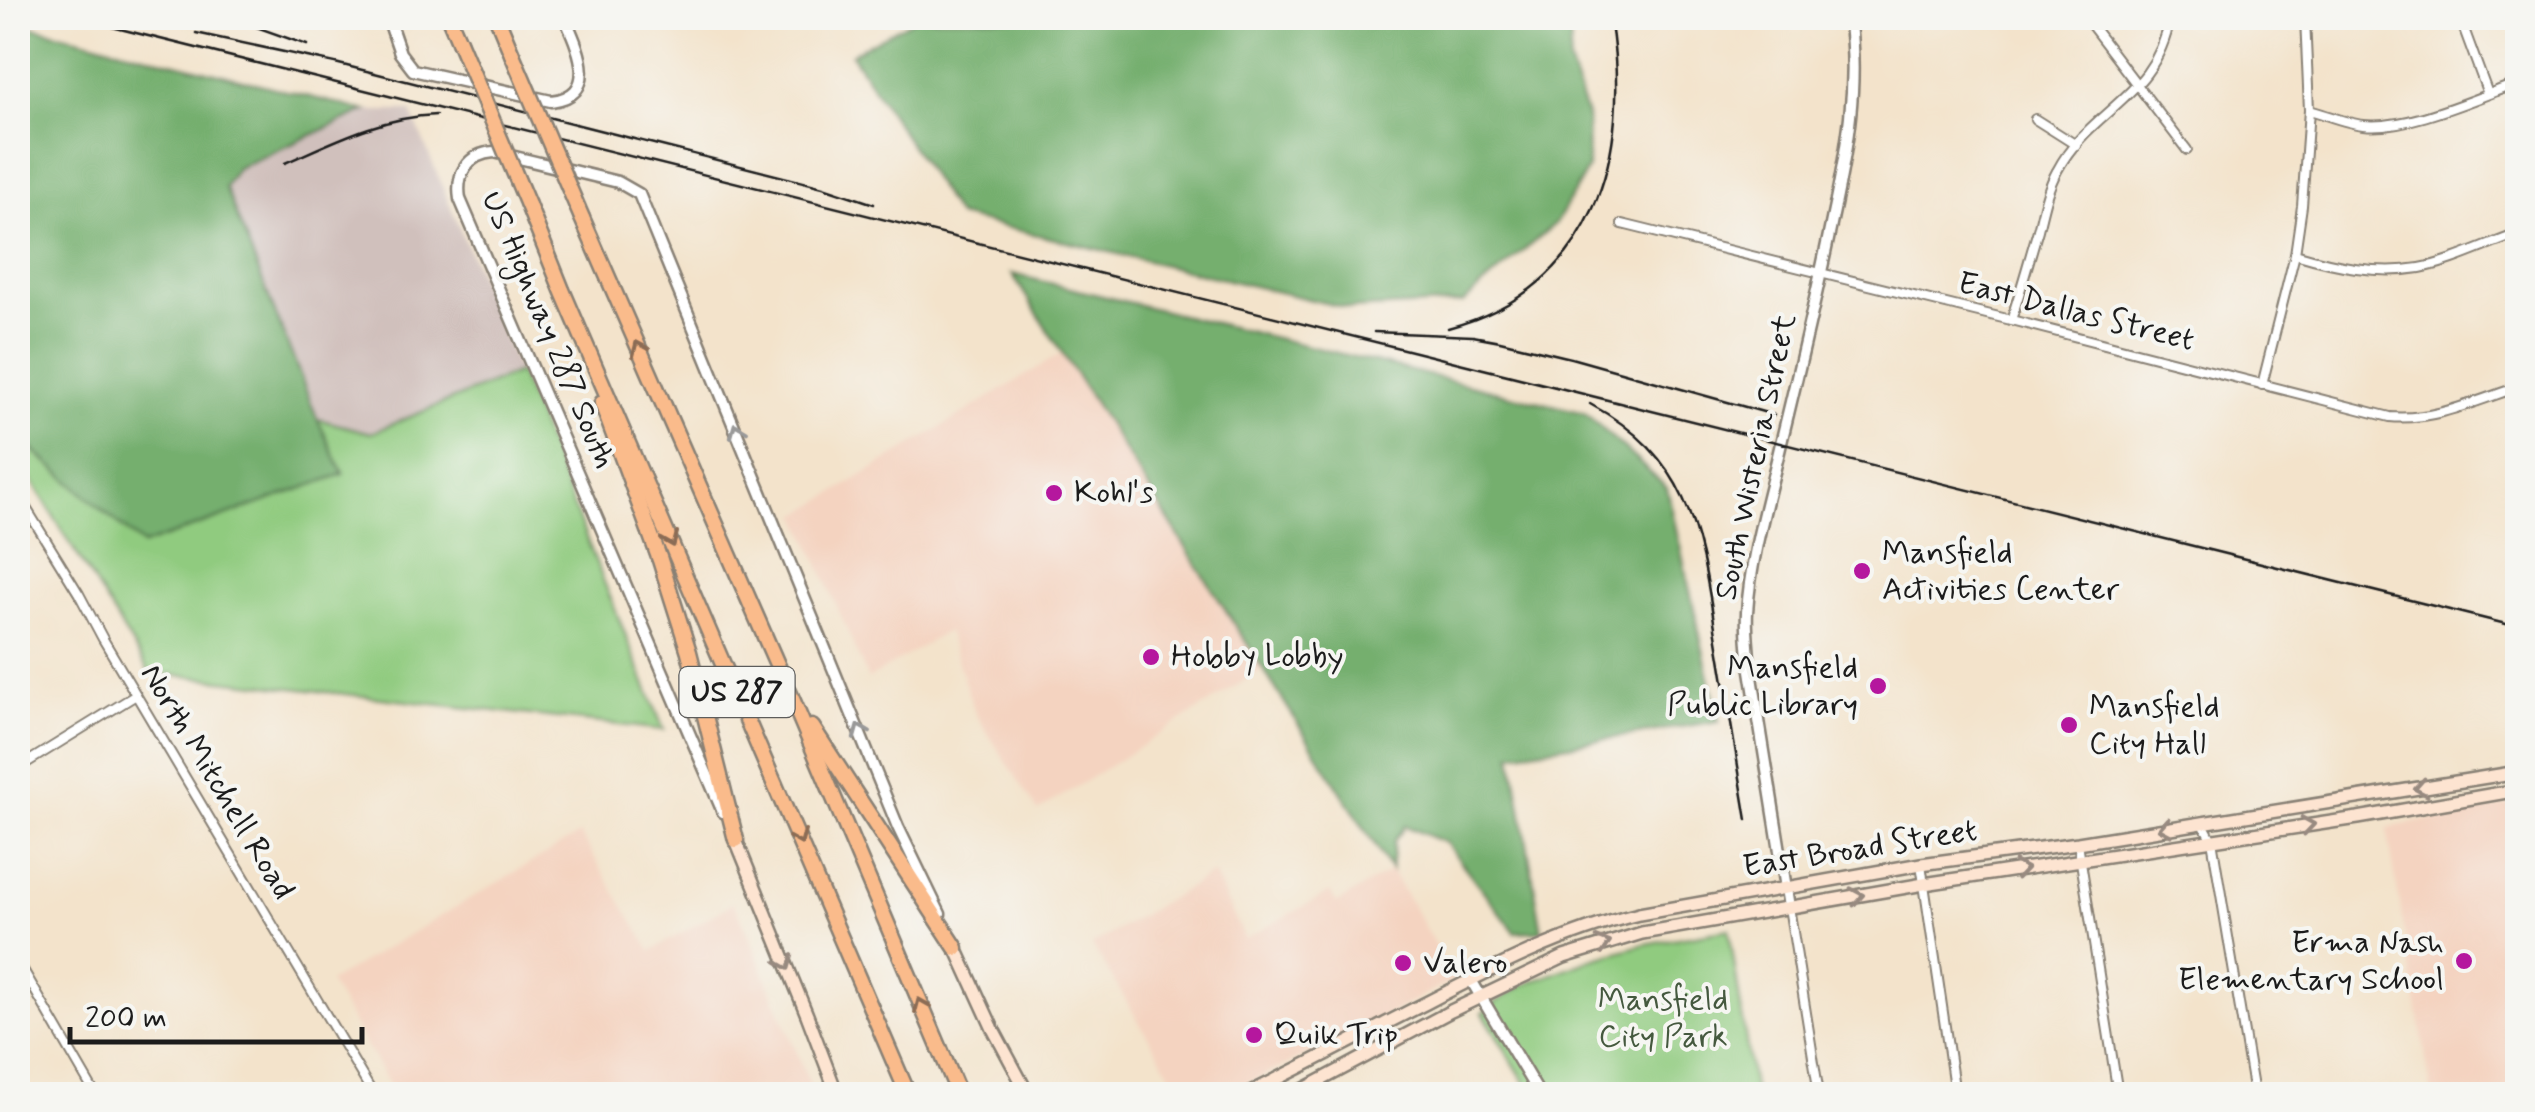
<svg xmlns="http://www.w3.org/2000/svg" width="2535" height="1112" viewBox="0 0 2535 1112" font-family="Mynerve,sans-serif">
  <rect width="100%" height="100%" fill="#f6f6f2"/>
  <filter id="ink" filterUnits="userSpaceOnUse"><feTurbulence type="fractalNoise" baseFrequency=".01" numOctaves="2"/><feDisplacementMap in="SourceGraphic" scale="20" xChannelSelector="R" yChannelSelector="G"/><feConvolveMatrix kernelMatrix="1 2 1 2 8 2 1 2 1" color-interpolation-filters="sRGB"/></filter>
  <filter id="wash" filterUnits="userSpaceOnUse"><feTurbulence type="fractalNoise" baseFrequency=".0048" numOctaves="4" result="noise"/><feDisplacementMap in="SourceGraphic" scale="40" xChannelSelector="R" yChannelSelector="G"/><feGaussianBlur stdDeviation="2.25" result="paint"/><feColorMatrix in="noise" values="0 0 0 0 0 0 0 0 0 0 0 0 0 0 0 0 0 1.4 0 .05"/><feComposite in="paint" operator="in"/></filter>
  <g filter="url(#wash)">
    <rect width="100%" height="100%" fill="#f3e3cb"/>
    <g fill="#f4d3c0">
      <path d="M1062,353L1263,669L1038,811L975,713L947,631L868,679L798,515Z"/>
      <path d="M2517,803V1094H2432L2387,828Z"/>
      <path d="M580,834L651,951L733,903L745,926L814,1094H395L329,982Z"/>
      <path d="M1391,870L1455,979L1352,1034L1225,1094H1183L1092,945L1213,873L1245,939L1330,892L1337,903Z"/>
    </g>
    <path fill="#d0c0bc" d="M366,111H411L519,372L371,433L317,419L225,187L236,168Z"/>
    <g fill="#90cb7f" stroke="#56744e" stroke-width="2.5">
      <path d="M519,372L664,730L149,672L18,458V437L143,545L343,473L317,419L371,433Z"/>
      <path d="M1729,929L1754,1094H1532L1483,1013L1493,1004L1523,985L1592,959L1645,944Z"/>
    </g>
    <g fill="#74af6e" stroke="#486645" stroke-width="2.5">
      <path d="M916,18H1572L1569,63L1587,116L1588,168L1557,222L1463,303L1350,309L957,216L851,54Z"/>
      <path d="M18,23L366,111L237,168L225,187L317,418L343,474L143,545L18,437Z"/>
      <path d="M1012,274L1585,413L1667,488L1719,721L1512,754L1542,931L1515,932L1446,843L1405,826L1394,841L1391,870Z"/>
    </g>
  </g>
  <g filter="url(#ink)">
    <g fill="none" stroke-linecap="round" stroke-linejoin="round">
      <g stroke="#888074" stroke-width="12">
        <g id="minor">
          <path d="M2086,18L2187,150"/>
          <path d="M2460,18L2488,94"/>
          <path d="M2309,110C2327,115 2346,123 2363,125C2407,130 2476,98 2518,83"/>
          <path d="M2035,119L2076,145"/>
          <path d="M1622,224L2011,320L2390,417C2433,421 2476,401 2518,387"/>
          <path d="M2295,254C2335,266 2377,275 2420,268C2453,262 2486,245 2518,234"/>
          <path d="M2011,320C2021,290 2029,260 2038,230C2043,210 2047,189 2057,171C2090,108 2156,98 2170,18"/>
          <path d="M2262,385L2295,254L2302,206L2309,110L2305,18"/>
          <path d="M18,495L79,594L103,639L373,1094"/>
          <path d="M18,768L136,695"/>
          <path d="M2202,822L2212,840L2254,1094"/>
          <path d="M2078,843L2118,1094"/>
          <path d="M1921,864L1955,1094"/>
          <path d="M1789,907L1819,1094"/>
          <path d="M18,961L95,1094"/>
        </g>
      </g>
      <g stroke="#888074" stroke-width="15">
        <g id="tertiary">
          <path d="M388,18L400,53L413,70L551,101C601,95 578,48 565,18"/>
          <path d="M723,812L460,199C456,174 467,154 494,152L618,182L639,194L898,827L940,914"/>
          <path d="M1789,907L1749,658C1748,643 1746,627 1747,612C1751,553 1769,496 1782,439C1800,365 1818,290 1833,215C1847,150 1859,83 1849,18"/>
          <path d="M1471,980L1539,1094"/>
        </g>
      </g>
      <g stroke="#888074" stroke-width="16">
        <g id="secondary">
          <path d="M736,840L807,1015L837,1094"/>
          <path d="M956,948L993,1029L1028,1094"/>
          <path d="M1247,1094C1307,1065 1366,1033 1426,1003C1495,967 1564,932 1639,914L1921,864L2078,843L2518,772"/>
          <path d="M1295,1094L1451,1011L1564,957L1642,933L1924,884L2358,818L2518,790"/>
        </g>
      </g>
      <g stroke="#888074" stroke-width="19">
        <g id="motorway">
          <path d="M449,18L459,41"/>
          <path d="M497,18L512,54"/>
          <path d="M528,205L562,290L908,1094"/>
          <path d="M582,218L790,694L959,1094"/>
          <path d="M602,403L660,560L689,652L736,840"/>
          <path d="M812,727L956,948"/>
        </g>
      </g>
      <use href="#minor" stroke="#fff" stroke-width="8"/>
      <use href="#tertiary" stroke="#fff" stroke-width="10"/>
      <use href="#secondary" stroke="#fde4d1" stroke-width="11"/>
      <use href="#motorway" stroke="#fabb8b" stroke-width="14"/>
      <g stroke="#1c1c1c" stroke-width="2.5">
        <path d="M76,18L2518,627"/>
        <path d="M231,18L307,45"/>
        <path d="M196,33L335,63L823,187L874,204"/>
        <path d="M285,163C335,141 381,117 436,115"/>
        <path d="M1448,328C1595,289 1633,153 1610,18"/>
        <path d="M1374,332L1473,336L1500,341L1571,358L1774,415"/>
        <path d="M1590,404C1697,461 1701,545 1719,652C1728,708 1738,764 1747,820"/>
      </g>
      <g stroke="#888074" stroke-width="19" stroke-linecap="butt">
        <g id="motorway-bridge">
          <path d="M459,41L528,205"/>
          <path d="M512,54L582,218"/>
        </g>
      </g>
      <use href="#motorway-bridge" stroke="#fabb8b" stroke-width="14"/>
    </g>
    <defs><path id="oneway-chevron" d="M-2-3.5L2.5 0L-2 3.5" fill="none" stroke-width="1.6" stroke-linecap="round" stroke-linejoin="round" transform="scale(2.5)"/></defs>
    <g stroke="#8b6c54">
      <use href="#oneway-chevron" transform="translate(639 348) rotate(-114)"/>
      <use href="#oneway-chevron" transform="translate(671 540) rotate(67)"/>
      <use href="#oneway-chevron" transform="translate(799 838) rotate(67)"/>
      <use href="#oneway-chevron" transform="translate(921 1005) rotate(-113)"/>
    </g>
    <g stroke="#999">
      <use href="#oneway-chevron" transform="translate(737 430) rotate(-112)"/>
      <use href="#oneway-chevron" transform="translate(860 731) rotate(-112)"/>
    </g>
    <g stroke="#988a80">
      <use href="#oneway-chevron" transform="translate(2421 788) rotate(170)"/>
      <use href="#oneway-chevron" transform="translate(2308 825) rotate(-9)"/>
      <use href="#oneway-chevron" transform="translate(2165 828) rotate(170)"/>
      <use href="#oneway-chevron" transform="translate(2021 869) rotate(-9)"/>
      <use href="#oneway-chevron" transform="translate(1857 896) rotate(-10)"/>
      <use href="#oneway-chevron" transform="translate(1604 944) rotate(-17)"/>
      <use href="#oneway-chevron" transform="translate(786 963) rotate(68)"/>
    </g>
  </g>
  <g fill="#b5179e" stroke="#f6f6f2" stroke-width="4">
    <circle cx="1054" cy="493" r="10"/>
    <circle cx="1862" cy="571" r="10"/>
    <circle cx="1151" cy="657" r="10"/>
    <circle cx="1878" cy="686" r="10"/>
    <circle cx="2069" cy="725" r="10"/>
    <circle cx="2464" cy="961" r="10"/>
    <circle cx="1403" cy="963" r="10"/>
    <circle cx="1254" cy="1035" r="10"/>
  </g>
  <g text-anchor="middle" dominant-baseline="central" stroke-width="8" stroke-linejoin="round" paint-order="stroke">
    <rect fill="#f6f6f2" stroke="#5d5d5c" stroke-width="2.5" x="679.5" y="667" width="115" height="50" rx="8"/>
    <g font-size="30" font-weight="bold" fill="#1c1c1c">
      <text x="737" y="692">US 287</text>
    </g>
    <g font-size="32" fill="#1c1c1c" stroke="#f6f6f2">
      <text transform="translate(2076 312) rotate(14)">East Dallas Street</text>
      <text transform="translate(548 330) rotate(67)">US Highway 287 South</text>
      <text transform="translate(1756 457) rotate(-78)">South Wisteria Street</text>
      <text transform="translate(217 782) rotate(59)">North Mitchell Road</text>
      <text transform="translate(1860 849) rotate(-9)">East Broad Street</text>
    </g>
    <g font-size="32" fill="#1c1c1c" stroke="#f6f6f2" text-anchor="start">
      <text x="1074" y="493">Kohl's</text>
      <text x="1882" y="553">Mansfield<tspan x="1882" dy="37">Activities Center</tspan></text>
      <text x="1171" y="657">Hobby Lobby</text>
      <text x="1858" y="668" text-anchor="end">Mansfield<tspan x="1858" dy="37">Public Library</tspan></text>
      <text x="2089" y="707">Mansfield<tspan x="2089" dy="37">City Hall</tspan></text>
      <text x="2444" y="943" text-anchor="end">Erma Nash<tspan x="2444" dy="37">Elementary School</tspan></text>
      <text x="1423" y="963">Valero</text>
      <text x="1274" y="1035">Quik Trip</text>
    </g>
    <g font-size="32" fill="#45593f" stroke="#f6f6f2">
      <text x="1663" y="1000">Mansfield<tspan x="1663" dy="37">City Park</tspan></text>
    </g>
  </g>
  <rect width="2535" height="1112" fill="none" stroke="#f6f6f2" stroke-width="60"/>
  <path d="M70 1027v15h292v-15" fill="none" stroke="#1c1c1c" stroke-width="5"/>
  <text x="85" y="1027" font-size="30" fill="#1c1c1c" stroke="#f6f6f2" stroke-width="8" paint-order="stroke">200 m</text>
</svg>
